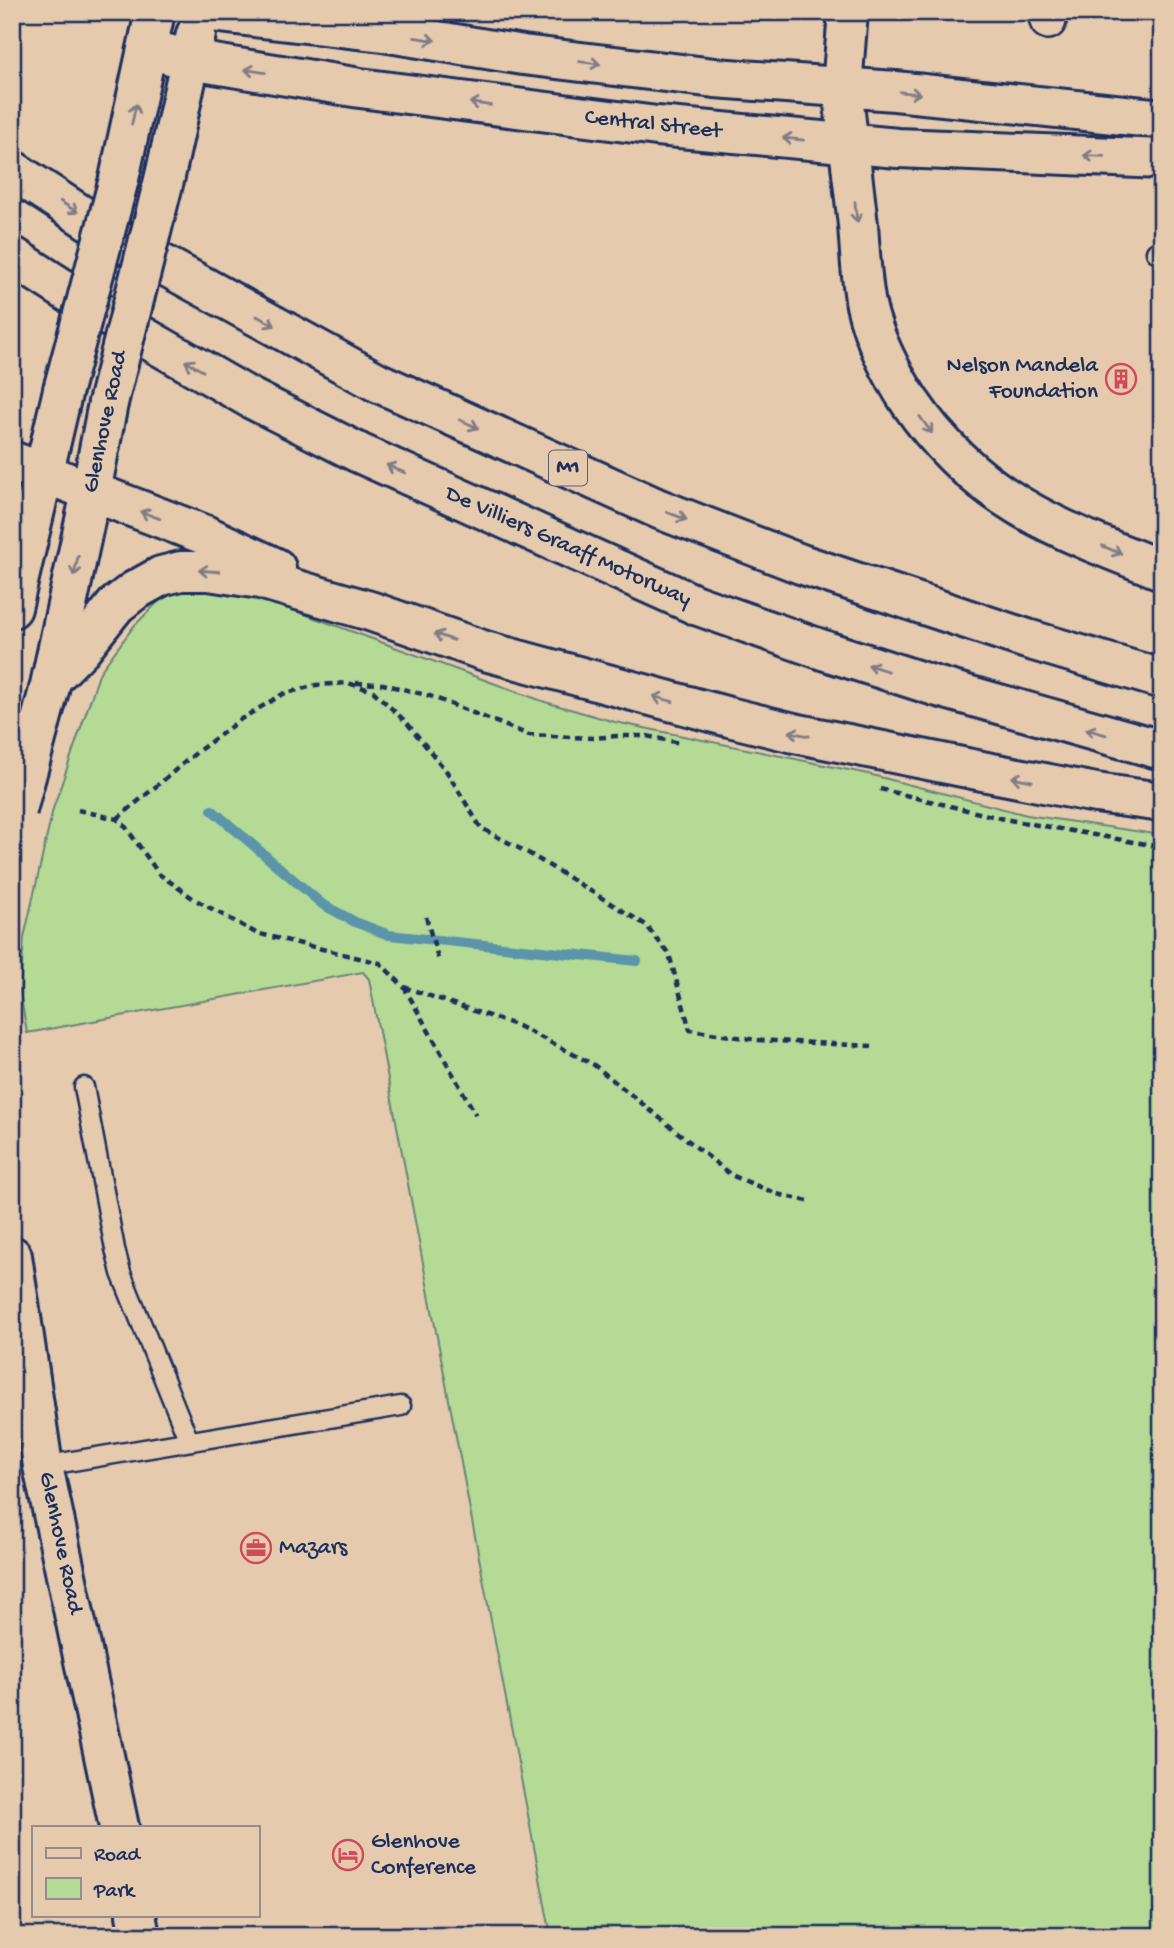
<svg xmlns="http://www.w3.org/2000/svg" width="1174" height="1948" viewBox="0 0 1174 1948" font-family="'Gochi Hand',sans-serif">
  <rect width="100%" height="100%" fill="#e5caad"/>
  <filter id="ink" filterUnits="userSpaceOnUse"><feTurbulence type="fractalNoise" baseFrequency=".0143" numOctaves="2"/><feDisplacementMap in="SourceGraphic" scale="14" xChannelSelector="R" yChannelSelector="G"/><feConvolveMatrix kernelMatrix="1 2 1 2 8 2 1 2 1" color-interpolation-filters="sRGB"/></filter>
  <g filter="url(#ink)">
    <path fill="#b5da95" stroke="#68847a" stroke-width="2" d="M170,590H238L545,702L615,722L868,774L1027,815L1162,835V1936H551L369,979L363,972L27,1033L20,992L24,938L53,809L100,672L134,626Z"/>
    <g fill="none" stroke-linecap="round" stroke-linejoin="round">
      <path stroke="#5b94aa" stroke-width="10" d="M212,810L322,904L355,922L389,935L637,961"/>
      <g stroke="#1b2f5e" stroke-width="23">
        <g id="lane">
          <path d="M1156,252L1162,253"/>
          <path d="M84,1087L115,1249L121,1273L189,1441"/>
          <path d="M43,1466L401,1406"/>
        </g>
      </g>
      <g stroke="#1b2f5e" stroke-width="40">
        <path id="street" d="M1048,21L1049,12"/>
      </g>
      <g stroke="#1b2f5e" stroke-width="44">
        <g id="secondary">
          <path d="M211,12L383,32L523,55L715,78L895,91L1162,119"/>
          <path d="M148,49L190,60L360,88L657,126L898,148L1162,159"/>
          <path d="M842,87L848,12"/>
          <path d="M165,176L196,34"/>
          <path d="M119,179L155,12"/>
          <path d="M12,608L63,390"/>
          <path d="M49,690L91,492L108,403"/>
          <path d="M12,1256L43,1466L119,1827"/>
          <path d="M136,1915L140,1936"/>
        </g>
      </g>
      <g stroke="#1b2f5e" stroke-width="44">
        <g id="highway">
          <path d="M842,87C847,133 853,179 858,225C860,251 861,279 866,305C873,337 892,375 910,402C976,499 1056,529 1162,570"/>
          <path d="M12,170L122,242L377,382L659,509L801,564L1027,639L1162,679"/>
          <path d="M12,256L85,303L250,398L359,453L696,605L826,651L935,686L1162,750"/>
          <path d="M12,461L205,535L276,568"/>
          <path d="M52,678L81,649L116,605L134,591L161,576L181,571H209L260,579L370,611L485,651L729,717L794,733L987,772L1096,793L1162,802"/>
        </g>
      </g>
      <g stroke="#1b2f5e" stroke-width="4.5" stroke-dasharray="7 5" stroke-linecap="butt">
        <path d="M356,683L383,684L430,696L529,735L593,738L617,736H647L680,743"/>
        <path d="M880,789L1004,819L1162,847"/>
        <path d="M78,810L117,819L125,826L159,874L194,899L256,933L380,963L404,987L476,1115"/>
        <path d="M117,819L197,752L241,719L283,694L316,685L348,683L373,691L407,723L447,772L481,828L530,854L646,925L669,954L690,1030L757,1040L872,1046"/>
        <path d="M426,917L439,962"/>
        <path d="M404,987L518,1026L544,1039L594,1065L731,1175L777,1194L812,1202"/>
      </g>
      <use href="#lane" stroke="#e5caad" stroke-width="18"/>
      <use href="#street" stroke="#e5caad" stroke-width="35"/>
      <use href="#secondary" stroke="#e5caad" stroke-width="38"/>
      <use href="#highway" stroke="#e5caad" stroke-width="38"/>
      <g stroke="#1b2f5e" stroke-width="44" stroke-linecap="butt">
        <g id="secondary-bridge">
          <path d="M63,390L119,179"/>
          <path d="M108,403L165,176"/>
          <path d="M17,810L49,690"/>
        </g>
      </g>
      <use href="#secondary-bridge" stroke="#e5caad" stroke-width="38"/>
    </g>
    <defs><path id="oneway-shaft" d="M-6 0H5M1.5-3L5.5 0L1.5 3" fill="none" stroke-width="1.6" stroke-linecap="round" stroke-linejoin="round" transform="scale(1.75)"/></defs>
    <g stroke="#807c86">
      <use href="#oneway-shaft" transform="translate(425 39) rotate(9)"/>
      <use href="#oneway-shaft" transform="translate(590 63) rotate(7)"/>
      <use href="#oneway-shaft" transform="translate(255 71) rotate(-171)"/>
      <use href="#oneway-shaft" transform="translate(910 93) rotate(6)"/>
      <use href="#oneway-shaft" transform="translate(480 104) rotate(-172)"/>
      <use href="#oneway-shaft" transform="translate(134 114) rotate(-77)"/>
      <use href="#oneway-shaft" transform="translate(793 139) rotate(-174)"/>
      <use href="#oneway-shaft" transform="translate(1094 156) rotate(-178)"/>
      <use href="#oneway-shaft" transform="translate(69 207) rotate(33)"/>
      <use href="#oneway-shaft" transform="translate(856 212) rotate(84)"/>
      <use href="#oneway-shaft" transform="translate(266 321) rotate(29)"/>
      <use href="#oneway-shaft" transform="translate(194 366) rotate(-150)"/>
      <use href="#oneway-shaft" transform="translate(469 424) rotate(24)"/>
      <use href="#oneway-shaft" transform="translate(926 425) rotate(54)"/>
      <use href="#oneway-shaft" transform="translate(396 469) rotate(-156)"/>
      <use href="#oneway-shaft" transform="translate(150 515) rotate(-160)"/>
      <use href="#oneway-shaft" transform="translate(677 516) rotate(21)"/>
      <use href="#oneway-shaft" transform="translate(1112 550) rotate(23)"/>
      <use href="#oneway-shaft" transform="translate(76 566) rotate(102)"/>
      <use href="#oneway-shaft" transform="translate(209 571) rotate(-176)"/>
      <use href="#oneway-shaft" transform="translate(444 637) rotate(-161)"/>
      <use href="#oneway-shaft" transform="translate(878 668) rotate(-162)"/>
      <use href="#oneway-shaft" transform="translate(663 699) rotate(-165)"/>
      <use href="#oneway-shaft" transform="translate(1096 732) rotate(-164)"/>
      <use href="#oneway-shaft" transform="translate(799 734) rotate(-168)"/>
      <use href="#oneway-shaft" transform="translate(1022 779) rotate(-169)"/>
    </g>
  </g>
  <defs>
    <g id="building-ring" transform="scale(1.575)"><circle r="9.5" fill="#e5caad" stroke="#d1495b" stroke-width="1.5"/><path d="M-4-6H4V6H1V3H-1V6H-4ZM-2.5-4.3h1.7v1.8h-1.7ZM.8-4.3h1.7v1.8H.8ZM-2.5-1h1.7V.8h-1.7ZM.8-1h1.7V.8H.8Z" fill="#d1495b"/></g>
    <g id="office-ring" transform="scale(1.575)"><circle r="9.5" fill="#e5caad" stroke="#d1495b" stroke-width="1.5"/><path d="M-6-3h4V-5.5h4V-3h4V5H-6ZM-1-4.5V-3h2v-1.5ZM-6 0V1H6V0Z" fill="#d1495b"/></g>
    <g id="hotel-ring" transform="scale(1.575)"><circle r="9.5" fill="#e5caad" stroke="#d1495b" stroke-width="1.5"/><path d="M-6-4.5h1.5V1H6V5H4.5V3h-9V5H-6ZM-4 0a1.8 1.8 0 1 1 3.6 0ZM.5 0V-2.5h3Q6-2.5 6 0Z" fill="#d1495b"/></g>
  </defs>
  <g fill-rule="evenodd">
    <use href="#building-ring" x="1121" y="379"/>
    <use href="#office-ring" x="256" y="1548"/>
    <use href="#hotel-ring" x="348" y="1855"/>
  </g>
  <g text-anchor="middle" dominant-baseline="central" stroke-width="5" stroke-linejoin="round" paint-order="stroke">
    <rect fill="#e5caad" stroke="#585e76" stroke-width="2" x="549" y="450.5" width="38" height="35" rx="5"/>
    <g font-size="21" font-weight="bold" fill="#1b2f5e">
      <text x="568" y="468">M1</text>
    </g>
    <g font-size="23" fill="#1b2f5e" stroke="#e5caad">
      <text transform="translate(653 125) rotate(6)">Central Street</text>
      <text transform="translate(106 422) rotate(-78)">Glenhove Road</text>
      <text transform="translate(568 547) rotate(24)">De Villiers Graaff Motorway</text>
      <text transform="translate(60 1543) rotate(78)">Glenhove Road</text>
    </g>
    <g font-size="23" fill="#1b2f5e" stroke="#e5caad" text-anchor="start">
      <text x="1098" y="366" text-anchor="end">Nelson Mandela<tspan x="1098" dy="26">Foundation</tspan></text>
      <text x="279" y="1548">Mazars</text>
      <text x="371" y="1842">Glenhove<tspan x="371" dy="26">Conference</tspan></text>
    </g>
  </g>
  <rect width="1174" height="1948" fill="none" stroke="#e5caad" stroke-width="42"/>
  <rect x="21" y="21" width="1132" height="1906" fill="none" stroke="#1b2f5e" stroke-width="2.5" filter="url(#ink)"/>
  <rect x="32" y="1826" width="228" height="91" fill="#e5caad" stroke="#948c8d" stroke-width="2"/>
  <rect x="46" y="1848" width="35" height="10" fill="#e5caad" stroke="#948c8d" stroke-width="2"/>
  <text x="94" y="1860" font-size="21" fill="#1b2f5e">Road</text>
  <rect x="46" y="1878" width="35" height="21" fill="#b5da95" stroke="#948c8d" stroke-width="2"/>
  <text x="94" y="1896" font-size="21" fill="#1b2f5e">Park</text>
</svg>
